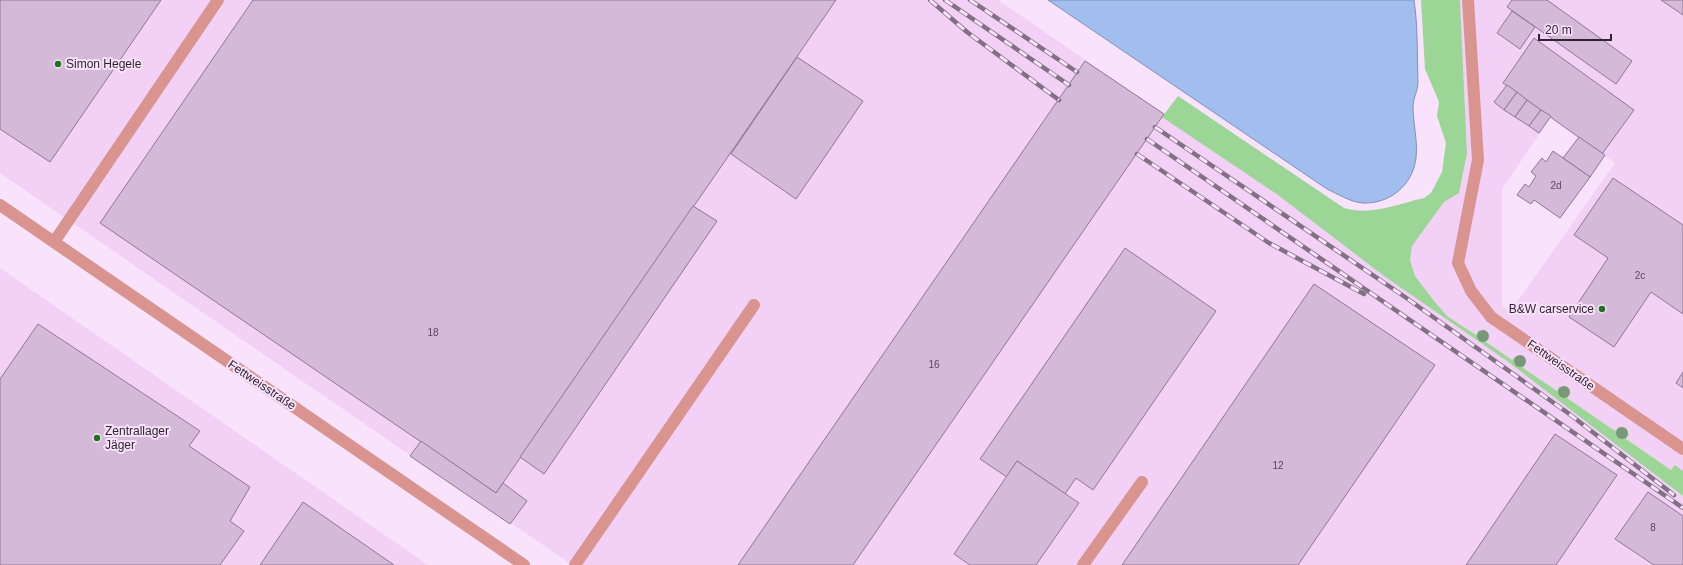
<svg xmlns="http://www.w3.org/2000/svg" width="1683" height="565" viewBox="0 0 1683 565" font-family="Helvetica,sans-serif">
  <rect width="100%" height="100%" fill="#f9e2fc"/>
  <g fill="#f3d1f7" fill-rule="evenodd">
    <path d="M0,0H998L1164,114L1162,117L1412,246L1444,201L1459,193L1464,171L1467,154L1460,0H1683V565H572L511,523L510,524L0,173ZM1551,117L1615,163L1510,312L1502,306V189Z"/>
    <path d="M0,268L428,565H0Z"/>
  </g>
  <path fill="#9cd696" d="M1421,0H1460L1467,154L1459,193L1444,202L1412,246L1410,260L1415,276L1434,301L1447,316L1476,335L1479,330L1489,337L1486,342L1512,360L1516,356L1526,363L1523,368L1557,391L1560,386L1570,394L1567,398L1615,431L1619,427L1629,434L1626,439L1671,470L1675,465L1683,471V496L1507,361L1384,276L1278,195L1162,117L1178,96L1344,208C1372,216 1397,204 1424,198L1431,193L1442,172L1446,143L1437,116L1439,102L1425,69Z"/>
  <path fill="#a2beef" stroke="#8090b6" d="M1048,0H1414C1418,26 1417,56 1418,82C1418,91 1413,98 1413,106C1413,124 1418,141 1416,158C1413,184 1391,204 1363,203C1350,202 1338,194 1327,189Z"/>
  <g fill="#d4b9d8" stroke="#907694">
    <path d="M0,0H161L50,162L0,129Z"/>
    <path d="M253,0H836L496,493L100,223Z"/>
    <path d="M1512,0H1547L1632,61L1616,84L1507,7Z"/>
    <path d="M1661,0H1683V15Z"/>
    <path d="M1512,11L1535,27L1520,49L1497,33Z"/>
    <path d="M1534,38L1634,110L1602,154L1503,83Z"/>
    <path d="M797,57L863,101L796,199L731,154Z"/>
    <path d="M1085,61L1164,114L1155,127L853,565H738Z"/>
    <path d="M1507,85L1517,92L1504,110L1494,102Z"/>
    <path d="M1517,92L1527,100L1515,117L1504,110Z"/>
    <path d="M1527,100L1541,110L1529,126L1515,117Z"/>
    <path d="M1541,110L1551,116L1539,133L1529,126Z"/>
    <path d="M1579,137L1605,155L1590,177L1563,158Z"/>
    <path d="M1553,151L1590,177L1560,218L1534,200L1531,204L1517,195L1525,184L1529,187L1536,176L1531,172L1542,158L1546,162Z"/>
    <path d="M1613,178L1683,225V314L1651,292L1614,347L1569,317L1608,258L1574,235Z"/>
    <path d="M693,206L717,221L544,474L520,457Z"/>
    <path d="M1125,248L1216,311L1093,490L1076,478L1065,494L1017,461L1007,477L980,459Z"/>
    <path d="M1314,284L1435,365L1298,565H1122Z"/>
    <path d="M38,324L200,431L189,446L250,487L230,521L244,531L220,565H0V379Z"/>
    <path d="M1683,372V388L1676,383Z"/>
    <path d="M1555,434L1617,475L1556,565H1466Z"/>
    <path d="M421,441L496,493L503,483L527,501L510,524L410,456Z"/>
    <path d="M1017,461L1079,503L1036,565H970L954,554Z"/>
    <path d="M1648,492L1683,516V565H1654L1615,539Z"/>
    <path d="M303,502L394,565H260Z"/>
  </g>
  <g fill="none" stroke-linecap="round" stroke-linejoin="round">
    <g stroke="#d99490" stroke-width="12">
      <path d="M1468,0L1478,160L1458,263L1471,291L1491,317L1683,449"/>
      <path d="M0,205L524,565"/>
      <path d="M54,242L218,0"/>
      <path d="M575,565L754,305"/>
      <path d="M1083,565L1142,482"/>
    </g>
    <g stroke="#817183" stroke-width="4.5">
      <g id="rail">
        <path d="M930,0L967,32L1059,100"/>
        <path d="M945,0L1069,85"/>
        <path d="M970,0L1077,72"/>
        <path d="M1155,127L1405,297L1568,413L1674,495"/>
        <path d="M1147,139L1683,508"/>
        <path d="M1137,154L1269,243L1364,294"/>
      </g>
    </g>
    <use href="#rail" stroke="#f9e2fc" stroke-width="3" stroke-dasharray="9" stroke-linecap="butt"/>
  </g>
  <g fill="#7a977a">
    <circle cx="1483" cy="336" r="6"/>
    <circle cx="1520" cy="361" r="6"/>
    <circle cx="1564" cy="392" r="6"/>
    <circle cx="1622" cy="433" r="6"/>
  </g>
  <g fill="#20731c" stroke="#f9e2fc" stroke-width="1.5">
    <circle cx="58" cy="64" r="4"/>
    <circle cx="1602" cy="309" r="4"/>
    <circle cx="97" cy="438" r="4"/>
  </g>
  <g text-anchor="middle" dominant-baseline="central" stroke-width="4" stroke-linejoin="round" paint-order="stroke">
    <g font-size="10" fill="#58495a">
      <text x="1556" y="185">2d</text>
      <text x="1640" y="275">2c</text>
      <text x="433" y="332">18</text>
      <text x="934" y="364">16</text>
      <text x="1278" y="465">12</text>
      <text x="1653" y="527">8</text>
    </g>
    <g font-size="12" fill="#2f2430" stroke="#f9e2fc" text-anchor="start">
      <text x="66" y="64">Simon Hegele</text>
      <text x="1594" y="309" text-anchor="end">B&amp;W carservice</text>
      <text x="105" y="431">Zentrallager<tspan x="105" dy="14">Jäger</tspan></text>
    </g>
    <g font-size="12" fill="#2f2430" stroke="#f9e2fc">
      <text transform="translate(1561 365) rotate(35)">Fettweisstraße</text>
      <text transform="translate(262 385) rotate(34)">Fettweisstraße</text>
    </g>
  </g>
  <path d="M1539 34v6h72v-6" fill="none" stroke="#2f2430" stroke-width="2"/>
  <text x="1545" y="34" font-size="12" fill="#2f2430" stroke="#f9e2fc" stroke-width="3" paint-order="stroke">20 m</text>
</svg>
